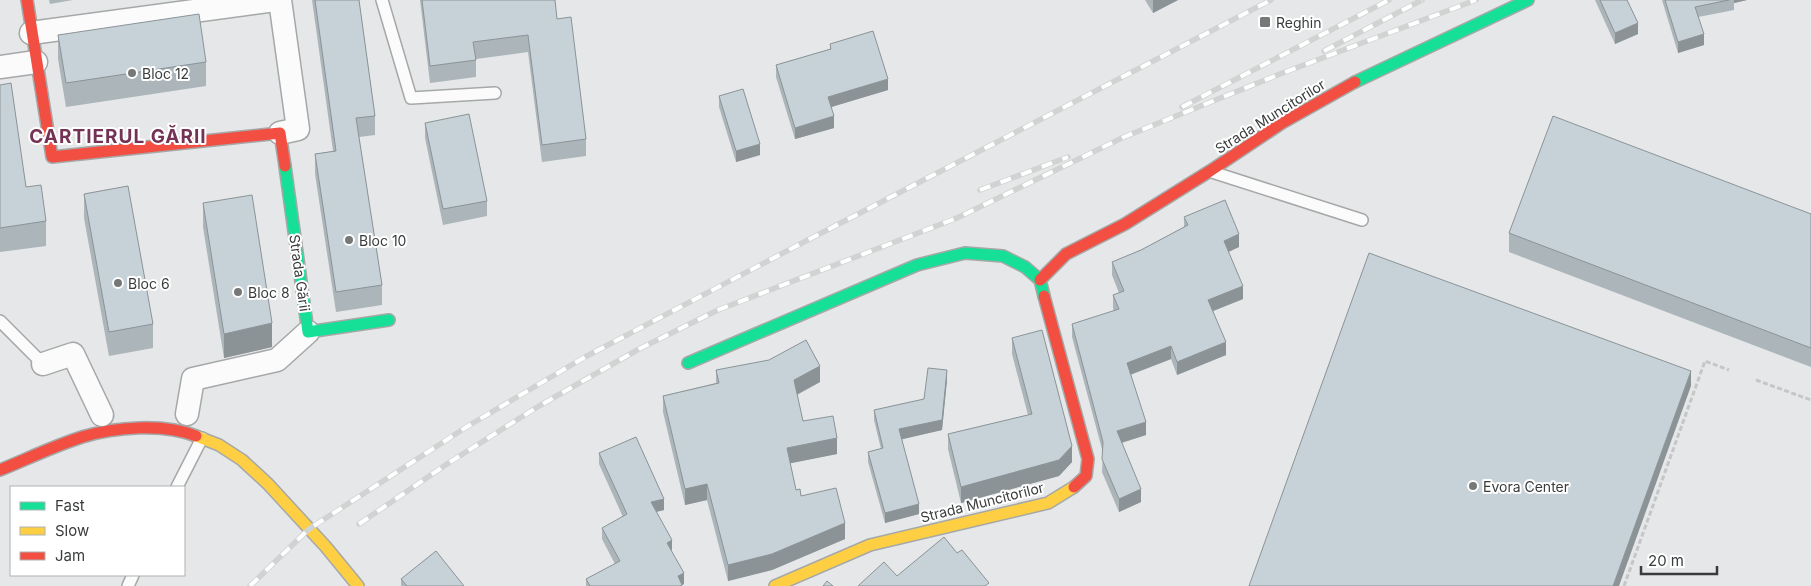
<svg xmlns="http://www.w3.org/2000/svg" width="1811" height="586" viewBox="0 0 1811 586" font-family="Inter,sans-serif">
  <rect width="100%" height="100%" fill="#e5e7e8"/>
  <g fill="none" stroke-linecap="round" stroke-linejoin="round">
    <g stroke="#a6a8a8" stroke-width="14">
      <g id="lane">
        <path d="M382,0L411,98L495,93"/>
        <path d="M1212,172L1362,220"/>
        <path d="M0,321L43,364"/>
        <path d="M177,487L202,438"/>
        <path d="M128,586L133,575"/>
      </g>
    </g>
    <g stroke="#a6a8a8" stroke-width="25">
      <g id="street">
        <path d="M31,33L275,0"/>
        <path d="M0,67L36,62"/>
        <path d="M280,133L298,129L280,0"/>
        <path d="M43,364L73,354L102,415"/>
        <path d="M187,414L193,379L277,360L308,332"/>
      </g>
    </g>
    <g stroke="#a6a8a8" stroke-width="14">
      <g id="fast">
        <path d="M1355,82L1528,0"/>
        <path d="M285,166L308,332L389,320"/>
        <path d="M688,363L917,265L965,253L1003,256L1025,267L1040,280L1044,296"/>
      </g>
    </g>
    <g stroke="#a6a8a8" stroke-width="14">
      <g id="slow">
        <path d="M196,436L219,445L242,460L268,484L326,547L358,586"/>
        <path d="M775,586L870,545L1048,503L1074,487"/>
      </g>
    </g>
    <g stroke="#a6a8a8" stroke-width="14">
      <g id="jam">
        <path d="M27,0L52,157L280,133L285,166"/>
        <path d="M1040,280L1066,254L1125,224L1210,171L1282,123L1355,82"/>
        <path d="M1044,296L1088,459L1086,476L1074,487"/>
        <path d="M0,470C27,459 54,446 82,437C115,427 164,423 196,436"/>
      </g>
    </g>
    <g stroke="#c5c6c6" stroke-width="3" stroke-dasharray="5 2.5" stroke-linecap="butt">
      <path d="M1756,380L1811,400"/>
      <path d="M1624,586L1705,361L1729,370"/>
    </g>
    <use href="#lane" stroke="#fbfbfc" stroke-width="11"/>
    <use href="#street" stroke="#fbfbfc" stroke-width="22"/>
    <use href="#fast" stroke="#16e098" stroke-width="11"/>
    <use href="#slow" stroke="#ffcf43" stroke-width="11"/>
    <use href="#jam" stroke="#f24e42" stroke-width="11"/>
    <g stroke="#d1d2d2" stroke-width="5.5">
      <g id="rail">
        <path d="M1324,51L1422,0"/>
        <path d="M1182,107L1389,0"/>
        <path d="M980,190L1068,157"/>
        <path d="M359,524L450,462L539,406L639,349L718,310L957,218L1124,137L1280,74L1476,0"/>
        <path d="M250,586L309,529L468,426L585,357L804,242L1271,0"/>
      </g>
    </g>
    <use href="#rail" stroke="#fff" stroke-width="4" stroke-dasharray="11" stroke-linecap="butt"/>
  </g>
  <g fill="#abb5ba">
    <path d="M49,0H73L50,4Z"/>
    <path d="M312,0H359L375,116V135L359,137L382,285V305L336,312L315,174V154L333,151Z"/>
    <path d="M420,0H555L557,19L586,139V156L542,162L528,52L476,59V77L430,83Z"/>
    <path d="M1145,0H1178L1153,13Z"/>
    <path d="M1595,0H1627L1638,34L1615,44Z"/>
    <path d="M1662,0H1747L1734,3V10L1698,17L1704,45L1678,53Z"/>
    <path d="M58,35L206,62V86L66,107L58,59Z"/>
    <path d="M830,44L888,90L831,107L834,128L795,139L776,77V65L830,49Z"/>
    <path d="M0,85L26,187L46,221V246L0,252Z"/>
    <path d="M719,96L760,155L736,162L719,107Z"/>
    <path d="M425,123L487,201V216L443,225L425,138Z"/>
    <path d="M84,194L153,324V348L109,356L84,218Z"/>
    <path d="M203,203L272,347L224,358L203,227Z"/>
    <path d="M1811,214V367L1509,252V233Z"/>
    <path d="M1184,217L1239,247L1228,252L1243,299L1213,311L1226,355L1177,375L1171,359L1130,375L1146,435L1122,443L1141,502L1119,512L1102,472L1103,453L1072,337V324L1114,311L1113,308V295L1119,293L1112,275V262L1141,250L1184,227Z"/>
    <path d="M1012,338L1072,462L1059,476L961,503L948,449V434L1028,415L1012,354Z"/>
    <path d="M716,370L820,382L797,395L803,421L837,454L790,463L796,490L845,539L772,570L728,581L707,500L685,505L663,412V396L716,383Z"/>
    <path d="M947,380L942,430L902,439L919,514L885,523L868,462V452L881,449L874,420V410L924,399Z"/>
    <path d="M599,453L664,510L656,512L684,584L682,585V586H586V579L615,564L602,539V528L623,517L599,464Z"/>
    <path d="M401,579L464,586H401Z"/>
  </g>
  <g fill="#8b9397">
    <path d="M1153,0H1178L1153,13Z"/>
    <path d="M1734,0H1747L1734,3Z"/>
    <path d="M1638,23V34L1615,44V33Z"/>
    <path d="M1704,34V45L1678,53V42Z"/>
    <path d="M888,79V90L828,108V97Z"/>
    <path d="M834,116V128L795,139V128Z"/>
    <path d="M760,144V155L736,162V151Z"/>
    <path d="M1239,234V247L1224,254V241Z"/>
    <path d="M1243,286V299L1208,313V300Z"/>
    <path d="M272,323V347L224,358V334Z"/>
    <path d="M1226,342V355L1177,375V362Z"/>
    <path d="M1171,346V359L1127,376V363Z"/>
    <path d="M820,366V382L794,396V380Z"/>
    <path d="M947,370V380L942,430L899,440V429Z"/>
    <path d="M1691,371V386L1619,586H1613Z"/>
    <path d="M1146,422V435L1117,444V431Z"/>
    <path d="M837,438V454L787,464V448Z"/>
    <path d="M1072,446V462L1059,476L961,503V487Z"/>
    <path d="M707,484V500L685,505V489Z"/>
    <path d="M1141,489V502L1119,512V499Z"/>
    <path d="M664,499V510L651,513V502Z"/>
    <path d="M919,504V514L885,523V513Z"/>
    <path d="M845,523V539L772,570L728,581V565Z"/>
    <path d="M672,540V551L667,543Z"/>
    <path d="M684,573V584L682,585V586H678V576Z"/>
  </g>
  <g fill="#c7d2d8" stroke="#8b9397">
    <path d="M315,0H359L375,116L356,118L382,285L336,292L315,154L336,151Z"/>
    <path d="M422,0H555L557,19L571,17L586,139L542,145L528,35L473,42L476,60L430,66Z"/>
    <path d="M1600,0H1627L1638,23L1615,33Z"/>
    <path d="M1665,0H1729L1695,7L1704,34L1678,42Z"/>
    <path d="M199,14L206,62L66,83L58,35Z"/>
    <path d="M873,31L888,79L828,97L834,116L795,128L776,65L831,49L830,44Z"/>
    <path d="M11,83L26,187L41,185L46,221L0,228V85Z"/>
    <path d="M743,89L760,144L736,151L719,96Z"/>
    <path d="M469,114L487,201L443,209L425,123Z"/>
    <path d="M1553,116L1811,214V348L1509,233Z"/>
    <path d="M128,186L153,324L109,332L84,194Z"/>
    <path d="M252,195L272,323L224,334L203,203Z"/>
    <path d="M1225,200L1239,234L1224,241L1243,286L1208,300L1226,342L1177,362L1171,346L1127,363L1146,422L1117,431L1141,489L1119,499L1102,459L1103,442L1072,324L1119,309L1113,295L1124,291L1112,262L1141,250L1188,225L1184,217Z"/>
    <path d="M1369,253L1691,371L1613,586H1249Z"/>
    <path d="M1042,330L1072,446L1059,460L961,487L948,434L1032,414L1012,338Z"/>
    <path d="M806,340L820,366L794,380L803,421L833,416L837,438L787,448L796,490L800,489L801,496L836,488L845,523L772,554L728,565L707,484L685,489L663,396L719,383L716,370L769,360Z"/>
    <path d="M928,368L947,370L942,420L899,429L919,504L885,513L868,452L883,448L874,410L924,399Z"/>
    <path d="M636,437L664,499L651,502L672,540L667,543L684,573L678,576L682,585L680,586H590L586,579L620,561L602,528L627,514L599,453Z"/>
    <path d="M944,537L957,553L962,550L989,583L985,586H858L884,562L897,576Z"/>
    <path d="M436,551L464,586H407L401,579Z"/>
    <path d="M827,581L833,586H823Z"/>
  </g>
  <g fill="#767878" stroke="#fff" stroke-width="2">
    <rect x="1259" y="16" width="12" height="12" rx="2.5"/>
    <circle cx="132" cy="73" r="5"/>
    <circle cx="349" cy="240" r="5"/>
    <circle cx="118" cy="283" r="5"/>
    <circle cx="238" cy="292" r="5"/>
    <circle cx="1473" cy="486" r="5"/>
  </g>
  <g text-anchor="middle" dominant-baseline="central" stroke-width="4" stroke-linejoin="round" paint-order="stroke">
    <g font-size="14" fill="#3a3c3c" stroke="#fff" text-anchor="start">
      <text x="1276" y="22">Reghin</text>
      <text x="142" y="73">Bloc 12</text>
      <text x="359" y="240">Bloc 10</text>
      <text x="128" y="283">Bloc 6</text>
      <text x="248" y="292">Bloc 8</text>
      <text x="1483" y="486">Evora Center</text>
    </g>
    <g font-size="14" fill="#3a3c3c" stroke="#fff">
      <text transform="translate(1270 116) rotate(-32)">Strada Muncitorilor</text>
      <text transform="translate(300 273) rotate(82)">Strada Gării</text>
      <text transform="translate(982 502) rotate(-14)">Strada Muncitorilor</text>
    </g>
    <g font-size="19" font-weight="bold" letter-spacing="1" fill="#743354" stroke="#fff">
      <text x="118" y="136">CARTIERUL GĂRII</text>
    </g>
  </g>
  <rect x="10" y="486" width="175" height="90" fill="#ffffff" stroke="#b0b1b1"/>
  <rect x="20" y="502" width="25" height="8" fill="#16e098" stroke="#b0b1b1"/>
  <text x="55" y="511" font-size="15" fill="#3a3c3c">Fast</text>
  <rect x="20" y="527" width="25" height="8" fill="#ffcf43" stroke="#b0b1b1"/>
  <text x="55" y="536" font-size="15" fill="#3a3c3c">Slow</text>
  <rect x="20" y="552" width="25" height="8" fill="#f24e42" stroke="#b0b1b1"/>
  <text x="55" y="561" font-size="15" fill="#3a3c3c">Jam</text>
  <path d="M1641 566v8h76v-8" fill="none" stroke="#3a3c3c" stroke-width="2.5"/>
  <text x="1648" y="566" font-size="15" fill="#3a3c3c" stroke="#ffffff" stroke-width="4" paint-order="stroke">20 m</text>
</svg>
